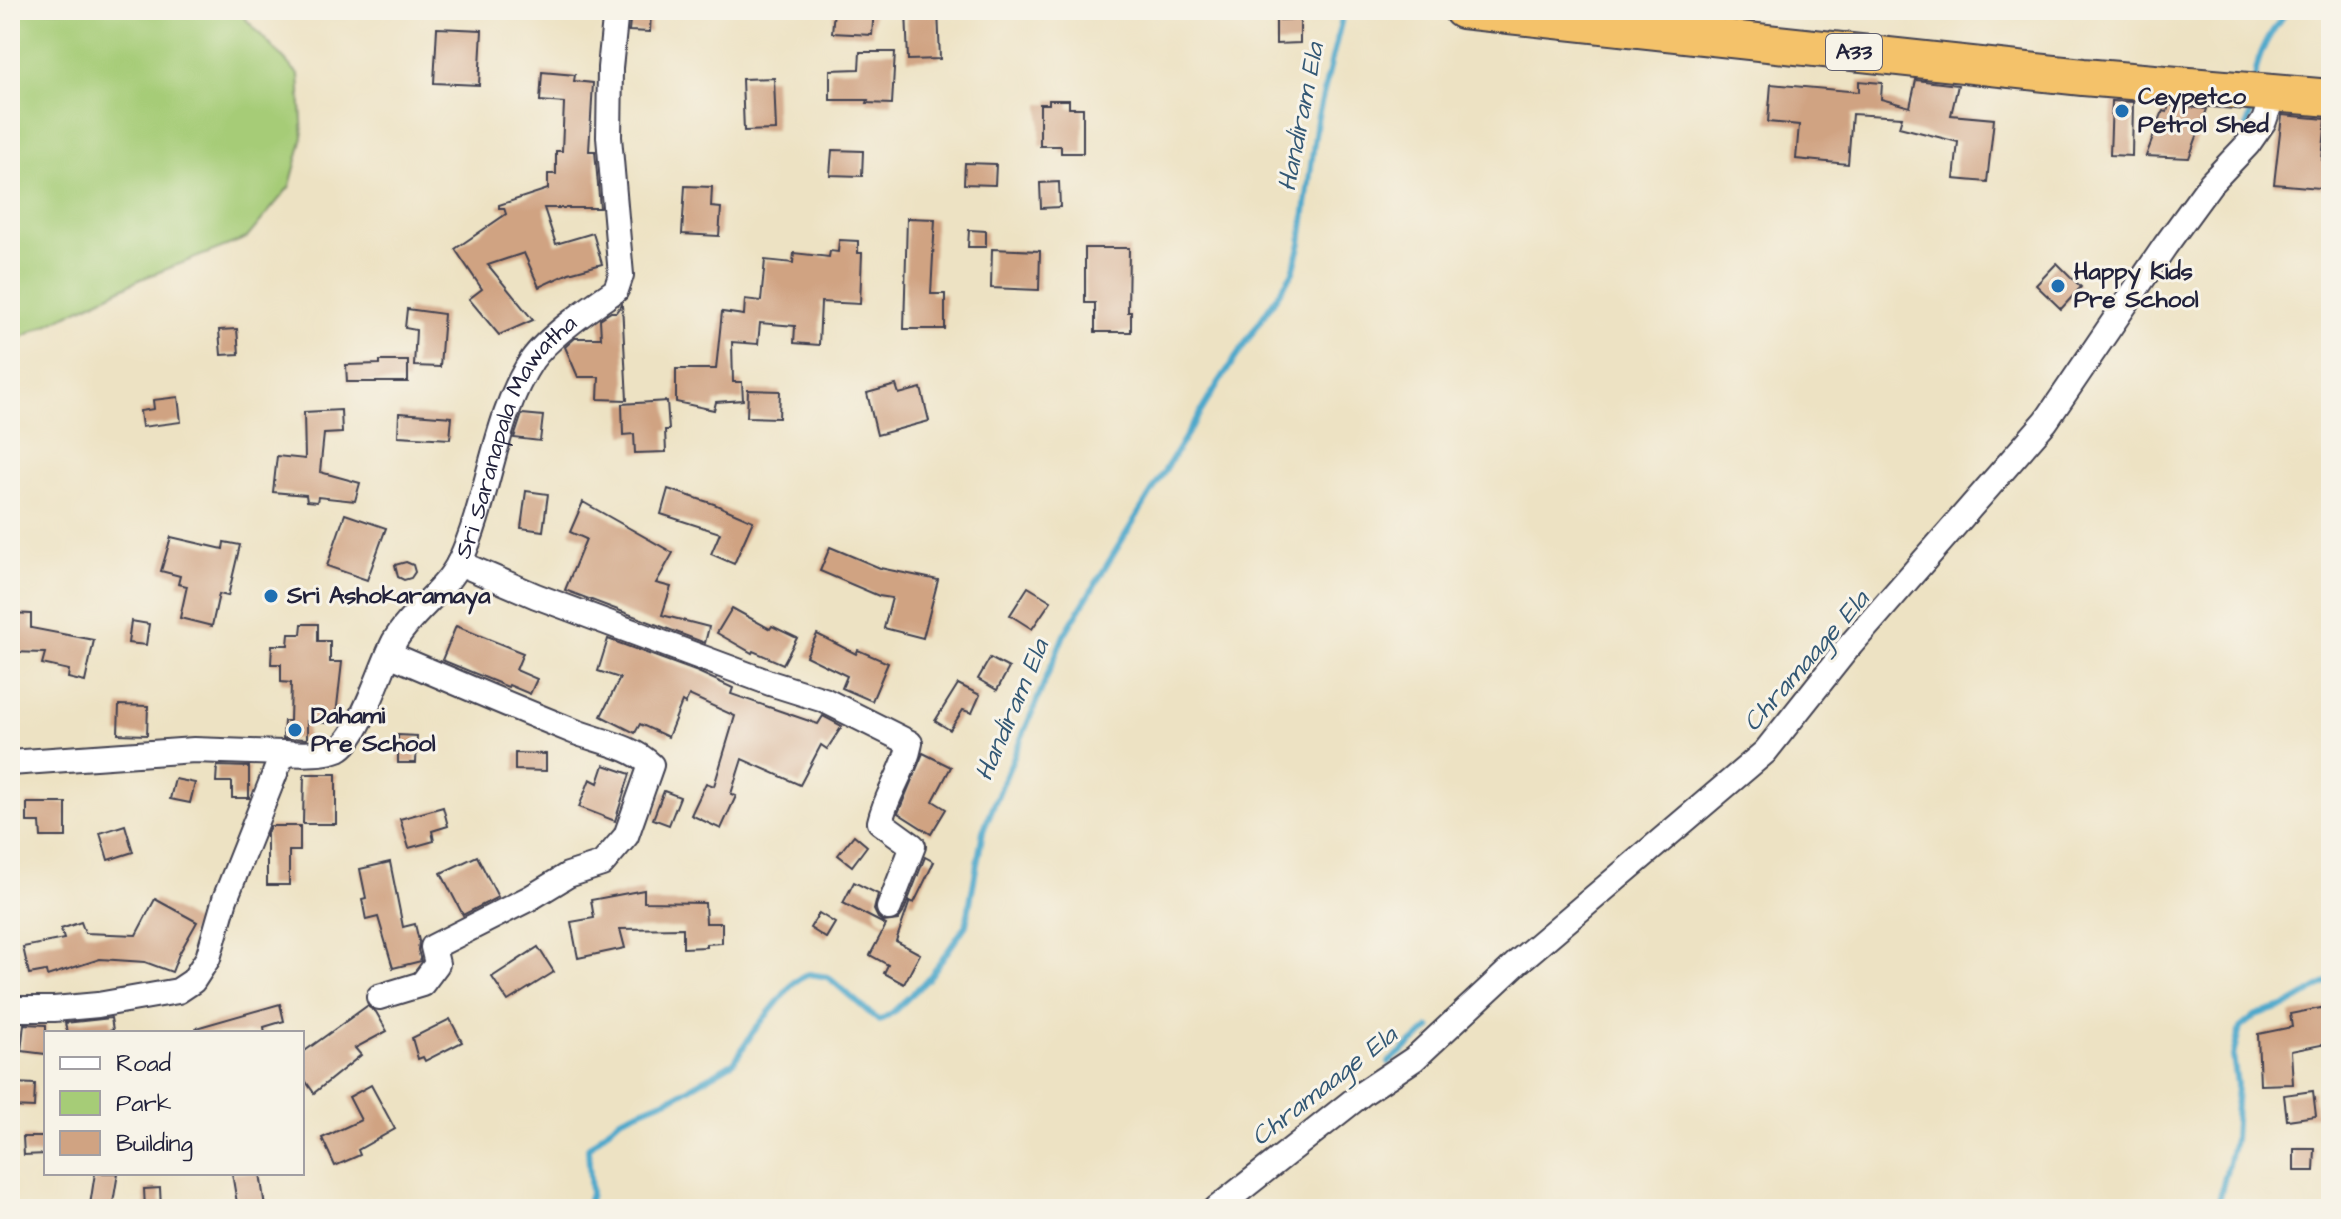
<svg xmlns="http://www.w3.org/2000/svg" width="2341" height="1219" viewBox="0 0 2341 1219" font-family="'Architects Daughter',sans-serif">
  <rect width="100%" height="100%" fill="#f7f3e8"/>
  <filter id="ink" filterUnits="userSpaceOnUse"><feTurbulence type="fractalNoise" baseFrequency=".0125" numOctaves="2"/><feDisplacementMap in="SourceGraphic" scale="16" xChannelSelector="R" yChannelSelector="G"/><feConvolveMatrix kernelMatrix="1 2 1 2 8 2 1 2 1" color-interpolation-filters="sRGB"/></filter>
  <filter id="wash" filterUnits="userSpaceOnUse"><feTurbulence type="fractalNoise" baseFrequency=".006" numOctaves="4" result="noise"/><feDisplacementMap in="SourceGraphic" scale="32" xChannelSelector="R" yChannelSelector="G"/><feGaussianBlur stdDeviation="1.8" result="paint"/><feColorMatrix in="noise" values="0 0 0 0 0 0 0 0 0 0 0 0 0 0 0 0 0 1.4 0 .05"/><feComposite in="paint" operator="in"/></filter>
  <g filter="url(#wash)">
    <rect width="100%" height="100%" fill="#ede2c3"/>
    <path fill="#a6cc77" stroke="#647759" stroke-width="2" d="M10,10H237L299,75L303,137L290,186L247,238L141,279L10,343Z"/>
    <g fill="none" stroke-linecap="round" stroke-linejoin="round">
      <g stroke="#4da8cb" stroke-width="6">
        <path d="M2255,80C2257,53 2271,31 2288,10"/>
        <path d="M2247,127L2253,103"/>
        <path d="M1389,1062L1430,1028"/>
        <path d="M586,1209L591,1194L588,1148L620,1119L678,1095L734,1062L753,1032L794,982L809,974L828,977L879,1021L893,1012L929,978L966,925L983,831L1064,635L1216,387L1293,272L1301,243L1317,120L1344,10"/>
        <path d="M2217,1209L2234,1140L2237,1084L2233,1056L2240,1028L2256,1015L2288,1005L2331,980"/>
      </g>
    </g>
    <g id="blocks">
      <g fill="#d0a382">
        <path d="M631,10H651L650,32L629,31Z"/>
        <path d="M834,10H874L872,35L832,33Z"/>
        <path d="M906,10H938L940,59L908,60Z"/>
        <path d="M1300,19V43L1276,44V20Z"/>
        <path d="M437,28L482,30L479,85L434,83Z"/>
        <path d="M860,52H895L892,104L867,103L868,100H830V70L859,69Z"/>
        <path d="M542,72L575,75L574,81L593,83L589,151H595L600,208H544L556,244L593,233L602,264L569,273L539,287L524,253L488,265L533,320L499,335L469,299L482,289L455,249L506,214L504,208H499V205L548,189V174H556V151H562L564,103L540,101Z"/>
        <path d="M774,78L776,130L744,131L742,79Z"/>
        <path d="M1916,80L1958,85L1951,115L1994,119L1987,182L1954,179L1958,142L1899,127L1902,117L1852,114L1848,164L1796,159L1799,125L1768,122L1771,84L1859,92V81L1882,83L1881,99L1910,107Z"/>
        <path d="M1049,100H1069V108H1083V153H1061V146H1040V104H1049Z"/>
        <path d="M2112,101L2133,102L2132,156L2110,155Z"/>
        <path d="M2169,105L2207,109L2189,158L2146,156L2163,111L2167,112Z"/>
        <path d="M2282,115L2326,119L2322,160H2331V189L2274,184Z"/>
        <path d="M832,150L863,151L862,176L830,175Z"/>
        <path d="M965,163L996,164L995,185L964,184Z"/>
        <path d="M1059,182L1060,207L1041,208L1040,183Z"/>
        <path d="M685,186L712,187L711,207L721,208L719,236L682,234Z"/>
        <path d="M907,218L935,219L931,294H945V329H904Z"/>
        <path d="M969,230L986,231V247H968Z"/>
        <path d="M839,240L858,241V253H862L860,304L821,302L819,345L794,343L795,326L760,323L758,344L732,342L733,382H742L743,400L716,402L714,410L676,402V369H716L722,312L744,315L745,299L761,301L765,260L793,263L794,253L829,257L830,251L838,252Z"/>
        <path d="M1085,248H1129L1128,312H1131V332H1095V303H1085Z"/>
        <path d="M992,249L1040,251L1039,290L991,288Z"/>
        <path d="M2057,263L2081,287L2061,309L2036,285Z"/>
        <path d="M622,304L627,400L598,399L599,377H578L565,347L575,338H601L600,319L611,312H616Z"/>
        <path d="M407,309L444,314L440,367L414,366L416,330L405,328Z"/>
        <path d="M237,329L239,354L221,355L219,330Z"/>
        <path d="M380,361H408V382H347L346,365L380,364Z"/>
        <path d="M896,385L899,394L921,388L929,421L877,435L867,393Z"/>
        <path d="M748,390L780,391L779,418L747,417Z"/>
        <path d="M178,397L181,422L142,427L140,411L154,409L153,400Z"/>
        <path d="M667,401L669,430H665L666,452L635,453L634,434L623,435L622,404Z"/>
        <path d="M341,410L342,433L324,434L320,472L360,483L355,501L318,497L317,502L307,501L306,495L273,492L277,456L305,459L304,412Z"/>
        <path d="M399,413L452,417L450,439L398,436Z"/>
        <path d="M522,414L543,416L540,441L514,438Z"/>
        <path d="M668,489L714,504L753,521L734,564L711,554L720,533L661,514Z"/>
        <path d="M526,491L548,494L543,531L521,528Z"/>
        <path d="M583,502L673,553L656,583L671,587L662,615L709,627L705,643L565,590L586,539L570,532Z"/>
        <path d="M345,514L386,528L367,580L327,566Z"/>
        <path d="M171,537L223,549L224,542L240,545L228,596L219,594L212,626L180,618L187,586L178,584L180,576L161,571Z"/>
        <path d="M830,547L880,568L938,580L923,638L884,628L892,598L879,596L820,571Z"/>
        <path d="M406,562L413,565L415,572L411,578L404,580L398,577L395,565Z"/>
        <path d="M1028,587L1051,601L1032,629L1010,615Z"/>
        <path d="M732,608L770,629L772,626L797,638L783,664L753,651L752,653L717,633Z"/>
        <path d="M10,613L31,614V628L94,640L85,682L68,678L69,670L42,664L45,653L10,652Z"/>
        <path d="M131,621L149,624L146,645L128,643Z"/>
        <path d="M302,624H318V641H330V662H342L335,724L307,721V739L283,738L284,721H290L291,683L281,682V664H271L272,645H288L289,634H301Z"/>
        <path d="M456,626L523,653L516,670L537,679L530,694L509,685L508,687L442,660Z"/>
        <path d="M817,634L856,654L858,650L888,663L872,701L842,688L847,676L806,656Z"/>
        <path d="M608,639L698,672L733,688L731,694L818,724L823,716L842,726L827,749L821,745L800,785L742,759L731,794L736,796L721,829L691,815L706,783L714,786L735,716L689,695L685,704L682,702L668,737L640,724L635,733L601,716L620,678L598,671Z"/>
        <path d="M990,658L1009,668L997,690L978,679Z"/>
        <path d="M958,684L980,695L972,713L963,710L950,730L935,721Z"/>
        <path d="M119,705L148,706L147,735L118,734Z"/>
        <path d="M398,735L417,736L416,763H398Z"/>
        <path d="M515,753L546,754V771L515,770Z"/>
        <path d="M923,753L951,767L933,801L946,809L931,834L898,813Z"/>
        <path d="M604,765L630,774L615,821L579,807L590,779L598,783Z"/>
        <path d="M217,766L249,767V798H232V782H216Z"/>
        <path d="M304,774H336V824H303Z"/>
        <path d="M175,779L195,783L190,803L170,799Z"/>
        <path d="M664,791L680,797L669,825L653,819Z"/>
        <path d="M27,803H66V837H41L40,822H27Z"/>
        <path d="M443,807L448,826L432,831L434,841L409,848L400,819Z"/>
        <path d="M125,825L133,852L108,860L100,833Z"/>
        <path d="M270,826H300V851H289V885H267V833Z"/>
        <path d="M854,835L867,846L852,866L838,855Z"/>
        <path d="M477,856L498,897L463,915L441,873Z"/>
        <path d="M925,857L934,862L914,903L910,901L896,941L920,954L904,984L884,973L888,965L870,955L886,925L843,903L854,882L878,894L874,910L878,918L884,922L898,920L903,913Z"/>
        <path d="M390,862L403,927L415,924L419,941L418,950L421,961L393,968L378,917L366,920L362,899L366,898L360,869Z"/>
        <path d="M644,890V902L705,903L706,923H722V943L706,944V947L683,948V928L620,929L625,948L578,958L571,922L594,918L591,900Z"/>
        <path d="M155,899L197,922L179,954L172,972L145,962L100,959L47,976L46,971L29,974L23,947L64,939L61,929L81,922L85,933L136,935Z"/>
        <path d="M819,913L835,923L826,938L810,928Z"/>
        <path d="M538,947L554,972L508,1001L492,977Z"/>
        <path d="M280,1004L284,1021L264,1027L265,1033H196V1028Z"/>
        <path d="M367,1006L376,1012L387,1031L355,1048L361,1055L314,1093L302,1076V1053Z"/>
        <path d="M2331,1006V1043L2291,1051L2293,1084L2260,1085L2258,1034L2292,1027L2290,1014Z"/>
        <path d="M111,1018L113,1030L98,1033H67L65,1023Z"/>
        <path d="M450,1019L462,1042L425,1061L423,1057L418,1059L412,1038Z"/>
        <path d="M24,1024L46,1025V1054L21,1051Z"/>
        <path d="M13,1083L35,1084L34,1108L12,1107Z"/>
        <path d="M371,1085L395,1129L358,1150L360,1155L335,1166L322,1138L361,1120L349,1097Z"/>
        <path d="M2313,1091L2316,1116L2287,1120L2284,1095Z"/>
        <path d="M23,1137H46V1154L24,1155Z"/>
        <path d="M2294,1149H2315L2314,1171H2294Z"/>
        <path d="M95,1173H118L112,1209L90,1205Z"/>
        <path d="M232,1173H260L265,1207L238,1209Z"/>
        <path d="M160,1188L161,1209H145L144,1189Z"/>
      </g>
    </g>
  </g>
  <g filter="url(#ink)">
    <use href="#blocks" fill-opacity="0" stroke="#403f4f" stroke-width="2"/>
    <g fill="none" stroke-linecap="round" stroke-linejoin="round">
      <g stroke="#403f4f" stroke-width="28">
        <g id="minor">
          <path d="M459,563L536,596L770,683L824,700L910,743C905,771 886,794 880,822L913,846L889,908"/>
          <path d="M10,763L194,750L283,753"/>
          <path d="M379,997L422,984L437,964L433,947L530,898L568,875L602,864L626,836L651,765C632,746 598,741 573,731C511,706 450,680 389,654"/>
          <path id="s1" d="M10,1009H54L98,1005L178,991L193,981L208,958L225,899L283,753C298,754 324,755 338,749C360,738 382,665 394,642C411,612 445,592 460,561C489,500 494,416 532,360C549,336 591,307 616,290L621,275L609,137L610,68L616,10"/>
          <path d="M1216,1209L1363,1093L1414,1059L1518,962L1765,752L1846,650L2046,421L2165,246L2211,183L2248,144L2264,121L2274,92"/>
        </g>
      </g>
      <g stroke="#403f4f" stroke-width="40">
        <path id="highway" d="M1462,10L2083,77L2331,98"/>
      </g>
      <use href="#minor" stroke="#fff" stroke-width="24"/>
      <use href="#highway" stroke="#f4c26a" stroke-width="36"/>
    </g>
  </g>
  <g fill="#1f6fb2" stroke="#f7f3e8" stroke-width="3">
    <circle cx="2122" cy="111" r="8"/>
    <circle cx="2058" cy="286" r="8"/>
    <circle cx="271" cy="596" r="8"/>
    <circle cx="295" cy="730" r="8"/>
  </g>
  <g text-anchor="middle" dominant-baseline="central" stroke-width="6" stroke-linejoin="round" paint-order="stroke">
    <rect fill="#f7f3e8" stroke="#62616f" stroke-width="2" x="1826" y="34" width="56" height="36" rx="6"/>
    <g font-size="22" font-weight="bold" fill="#22223b">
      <text x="1854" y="52">A33</text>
    </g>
    <g font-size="24" font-weight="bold" fill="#22223b" stroke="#f7f3e8" text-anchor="start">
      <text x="2138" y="97">Ceypetco<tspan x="2138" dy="28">Petrol Shed</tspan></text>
      <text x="2074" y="272">Happy Kids<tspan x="2074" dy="28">Pre School</tspan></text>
      <text x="287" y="596">Sri Ashokaramaya</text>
      <text x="311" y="716">Dahami<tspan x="311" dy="28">Pre School</tspan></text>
    </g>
    <g font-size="24" fill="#22223b" stroke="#f7f3e8">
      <text stroke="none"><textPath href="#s1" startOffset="854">Sri Saranapala Mawatha</textPath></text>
    </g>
    <g font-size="26" font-style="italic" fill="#335875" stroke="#f7f3e8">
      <text transform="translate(1301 117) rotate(-79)">Handiram Ela</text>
      <text transform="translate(1806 661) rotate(-49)">Chramaage Ela</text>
      <text transform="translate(1012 710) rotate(-67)">Handiram Ela</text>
      <text transform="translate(1324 1086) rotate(-38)">Chramaage Ela</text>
    </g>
  </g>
  <rect width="2341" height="1219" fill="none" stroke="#f7f3e8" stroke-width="40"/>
  <rect x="44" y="1031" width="260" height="144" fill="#f7f3e8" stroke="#a29fa3" stroke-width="2"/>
  <rect x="60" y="1057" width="40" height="12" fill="#ffffff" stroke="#a29fa3" stroke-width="2"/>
  <text x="116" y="1071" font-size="24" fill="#22223b">Road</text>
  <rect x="60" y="1091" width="40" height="24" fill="#a6cc77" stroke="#a29fa3" stroke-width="2"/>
  <text x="116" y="1111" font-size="24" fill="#22223b">Park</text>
  <rect x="60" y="1131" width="40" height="24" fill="#d0a382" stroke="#a29fa3" stroke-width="2"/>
  <text x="116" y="1151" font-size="24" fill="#22223b">Building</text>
</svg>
